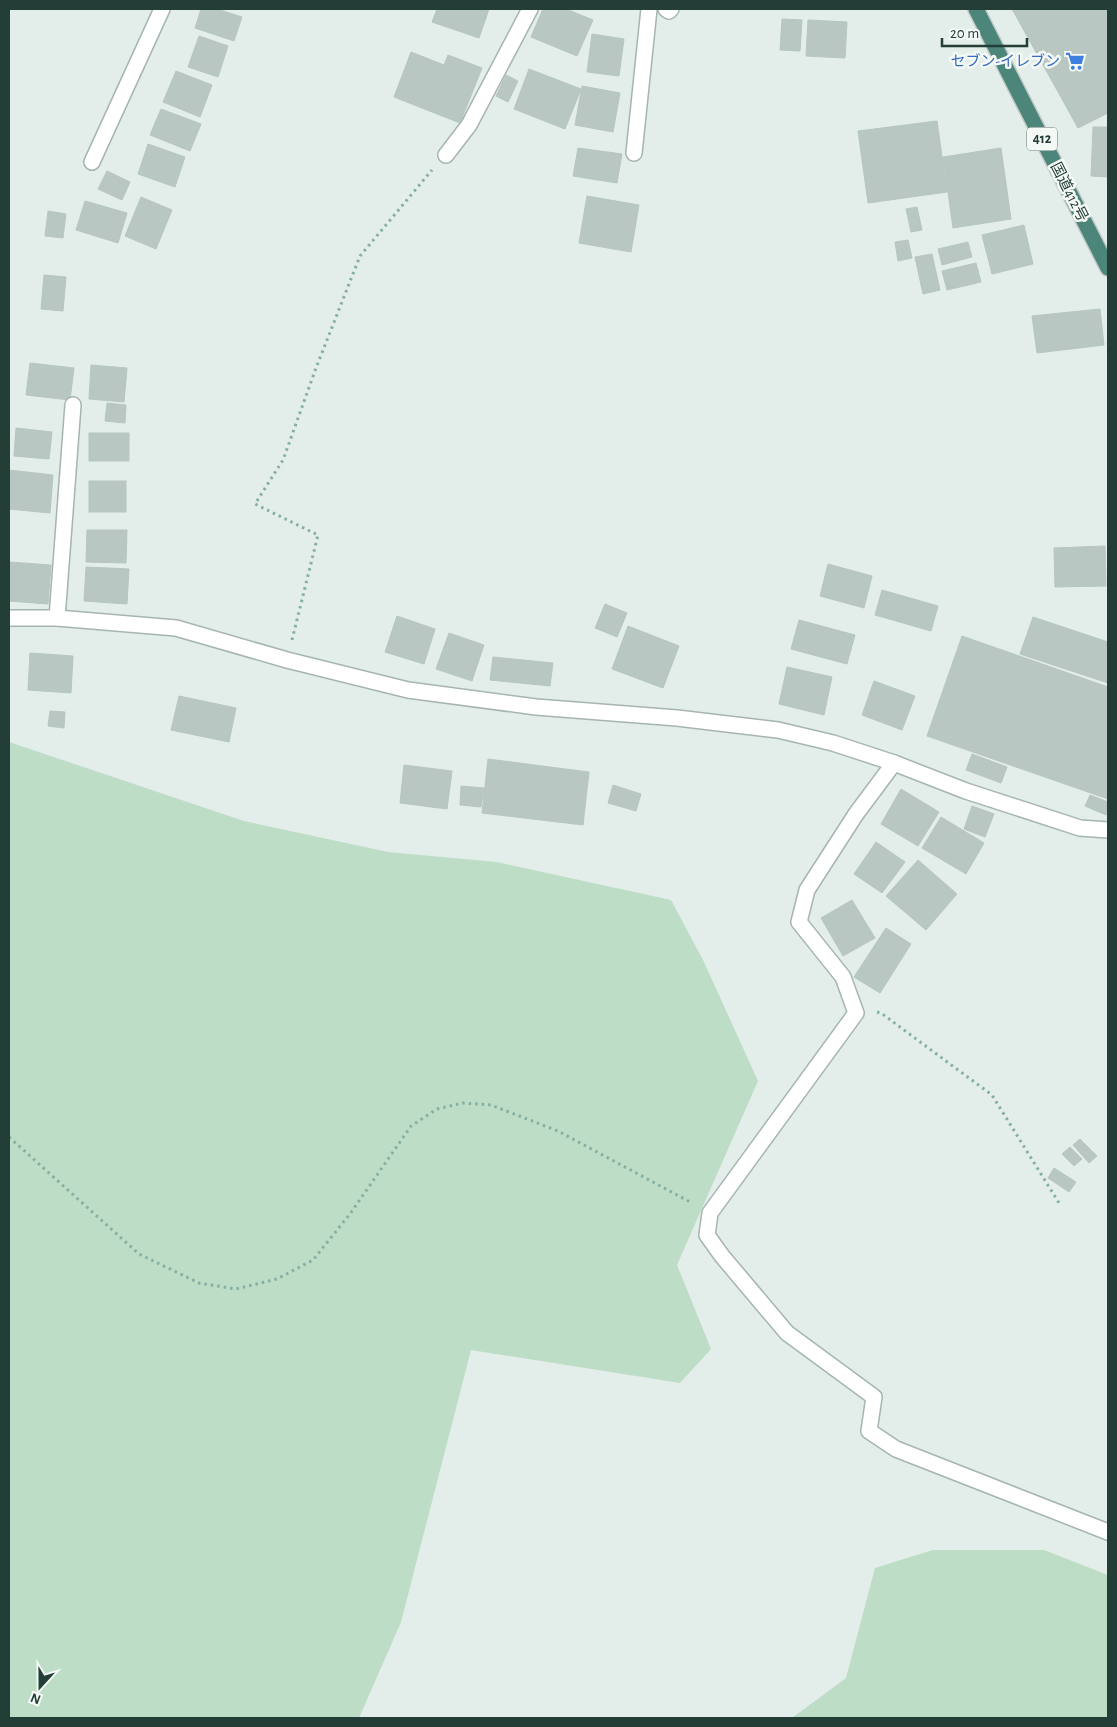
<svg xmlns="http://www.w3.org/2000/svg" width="1117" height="1727" viewBox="0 0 1117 1727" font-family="'Alegreya Sans','Noto Sans JP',sans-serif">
  <rect width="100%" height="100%" fill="#e3ede9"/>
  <g fill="#bdddc6">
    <path d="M9,742L244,821L388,852L496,862L671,900L703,960L758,1081L677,1265L711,1349L680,1383L471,1350L401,1622L359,1718H9Z"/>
    <path d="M933,1550H1044L1108,1575V1718H792L846,1678L875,1568Z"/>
  </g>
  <g fill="#b8c7c2" stroke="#b6c6c0">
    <path d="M201,9H217L242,17L234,41L195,28Z"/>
    <path d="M437,9H489L479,38L432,22Z"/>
    <path d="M543,9H566L593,20L577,56L531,37Z"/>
    <path d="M1012,9H1108V113L1078,128Z"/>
    <path d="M782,19L802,20L800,51L780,50Z"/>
    <path d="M808,20L847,22L845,58L806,56Z"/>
    <path d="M592,34L624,39L619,76L587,72Z"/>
    <path d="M199,36L228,46L218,77L188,67Z"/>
    <path d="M411,52L444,65L448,55L482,68L460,123L394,97Z"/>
    <path d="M529,69L581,89L565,129L514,109Z"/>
    <path d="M176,71L212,85L200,117L163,102Z"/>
    <path d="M506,75L518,81L508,102L496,96Z"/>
    <path d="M582,86L620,93L613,132L575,125Z"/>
    <path d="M161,109L201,124L190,151L150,135Z"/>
    <path d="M937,121L947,192L868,203L858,131Z"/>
    <path d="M1093,127H1108V177L1091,176Z"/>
    <path d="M148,144L185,157L175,187L138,174Z"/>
    <path d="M578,148L622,154L617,183L573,176Z"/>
    <path d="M1001,148L1011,219L953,228L943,157Z"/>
    <path d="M107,171L130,182L122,200L98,189Z"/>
    <path d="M587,196L639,205L631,252L579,243Z"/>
    <path d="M141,197L172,210L156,249L125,236Z"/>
    <path d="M85,201L127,213L118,243L76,230Z"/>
    <path d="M917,207L922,230L911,232L906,209Z"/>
    <path d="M48,211L66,214L63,238L45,236Z"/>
    <path d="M1024,225L1033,264L992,274L982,235Z"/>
    <path d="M908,240L912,258L898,261L895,242Z"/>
    <path d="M968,242L972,257L942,265L938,249Z"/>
    <path d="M932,254L940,290L923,294L915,257Z"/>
    <path d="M976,263L981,282L947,290L942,271Z"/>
    <path d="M44,275L66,277L63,311L41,309Z"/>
    <path d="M1100,309L1104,345L1037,353L1032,316Z"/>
    <path d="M30,363L74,368L70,400L26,395Z"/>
    <path d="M91,365L127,368L124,402L89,399Z"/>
    <path d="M107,403L126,405L125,423L105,421Z"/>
    <path d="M16,428L52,432L49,459L14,456Z"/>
    <rect x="89" y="433" width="40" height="28"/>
    <path d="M9,470L53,475L50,513L9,509Z"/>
    <rect x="89" y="481" width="37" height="31"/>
    <path d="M87,530H127L126,563L86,562Z"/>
    <path d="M1105,546L1106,586L1055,587L1054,548Z"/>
    <path d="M9,562L51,565L48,604L9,601Z"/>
    <path d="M828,564L872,576L864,608L820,596Z"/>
    <path d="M86,567L129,569L127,604L84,601Z"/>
    <path d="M882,590L938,606L931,631L875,615Z"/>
    <path d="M605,604L627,613L617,637L595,628Z"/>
    <path d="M397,616L435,629L424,664L385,652Z"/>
    <path d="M1033,617L1108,642V683L1020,654Z"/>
    <path d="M799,620L855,635L847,664L791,649Z"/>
    <path d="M628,626L679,646L663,688L612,669Z"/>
    <path d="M449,633L484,645L472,681L436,669Z"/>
    <path d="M962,636L1108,687V799L927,736Z"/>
    <path d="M30,653L73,656L71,693L28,690Z"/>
    <path d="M493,657L553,663L550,686L490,680Z"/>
    <path d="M787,667L832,677L824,715L779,704Z"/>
    <path d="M874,681L915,696L902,730L862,715Z"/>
    <path d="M179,696L236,708L229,742L171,730Z"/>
    <path d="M50,711L65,712L64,728L48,726Z"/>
    <path d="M972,754L1007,767L1001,783L966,770Z"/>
    <path d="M488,759L589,772L583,825L482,813Z"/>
    <path d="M404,765L452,771L447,809L400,803Z"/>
    <path d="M613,785L641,794L636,811L608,803Z"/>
    <path d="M461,786L484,788L481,807L460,805Z"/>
    <path d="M901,789L939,812L918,846L881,824Z"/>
    <path d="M1090,795L1108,802L1106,815L1085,806Z"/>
    <path d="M972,806L994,814L985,837L964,829Z"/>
    <path d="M941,817L984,843L966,874L922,848Z"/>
    <path d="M876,842L905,862L882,893L854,874Z"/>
    <path d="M918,860L957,894L926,930L886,896Z"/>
    <path d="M852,900L875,938L843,956L821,918Z"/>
    <path d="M886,928L911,944L880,993L854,977Z"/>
    <path d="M1080,1139L1097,1156L1089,1163L1073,1145Z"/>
    <path d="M1070,1147L1082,1159L1074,1166L1062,1154Z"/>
    <path d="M1054,1168L1076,1182L1069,1192L1048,1178Z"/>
  </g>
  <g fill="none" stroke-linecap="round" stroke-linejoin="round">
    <g stroke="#a6b5b0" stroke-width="18">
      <path id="service" d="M634,153L649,9"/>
    </g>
    <g stroke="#a6b5b0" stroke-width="18">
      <g id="minor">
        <path d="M666,9L669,11L671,9"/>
        <path d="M446,155L469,125L530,9"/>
        <path d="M92,162L162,9"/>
        <path d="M9,618H57L176,628L287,660L408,690L536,707L677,718L778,730L833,743L894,763L966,791L1080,828L1108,830"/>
        <path d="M57,618L73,405"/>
        <path d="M894,763L856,814L807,890L799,922L843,977L856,1013L710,1213L707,1235L722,1256L787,1333L874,1397L869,1431L896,1449L1108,1532"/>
      </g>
    </g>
    <g stroke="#c1c9c7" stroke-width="18">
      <path id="trunk" d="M976,9L1108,268"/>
    </g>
    <g stroke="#85afa3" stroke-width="3" stroke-dasharray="2.5 4" stroke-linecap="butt">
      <path d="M292,640L318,535L255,504L283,460L316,368L360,256L432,170"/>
      <path d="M877,1012L881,1013L992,1095L1059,1203"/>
      <path d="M9,1137L139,1254L199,1283L236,1289L277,1279L313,1260L350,1214L411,1126L437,1109L463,1103L491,1105L558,1131L692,1203"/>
    </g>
    <use href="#service" stroke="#fff" stroke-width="15"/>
    <use href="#minor" stroke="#fff" stroke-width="15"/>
    <use href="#trunk" stroke="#4c857a" stroke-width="15"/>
  </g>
  <defs>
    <g id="supermarket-bare" transform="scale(1.5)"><path d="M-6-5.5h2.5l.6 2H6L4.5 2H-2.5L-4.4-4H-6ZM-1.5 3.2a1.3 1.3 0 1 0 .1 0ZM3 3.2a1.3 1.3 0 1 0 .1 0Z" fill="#3f7fe0" stroke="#f4f9f6" stroke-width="2.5" paint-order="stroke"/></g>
  </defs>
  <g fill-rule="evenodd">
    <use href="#supermarket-bare" x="1075" y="61"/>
  </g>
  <g text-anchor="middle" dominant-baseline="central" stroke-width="5" stroke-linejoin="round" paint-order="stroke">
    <rect fill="#f4f9f6" stroke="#627570" stroke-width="1" x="1027" y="127.5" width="30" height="23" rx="4"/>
    <g font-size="14" font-weight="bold" fill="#233d37">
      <text x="1042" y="139">412</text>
    </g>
    <g font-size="15" fill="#366cbe" stroke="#f4f9f6" text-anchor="end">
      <text x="1060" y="61">セブン-イレブン</text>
    </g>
    <g font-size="15" fill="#233d37" stroke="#f4f9f6">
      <text transform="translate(1069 192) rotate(63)">国道412号</text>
    </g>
  </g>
  <rect width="1117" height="1727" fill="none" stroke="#233d37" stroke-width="20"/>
  <g transform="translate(40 1687) rotate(201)" stroke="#f4f9f6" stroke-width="4" paint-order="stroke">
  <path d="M0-4L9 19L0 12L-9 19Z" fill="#233d37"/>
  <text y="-8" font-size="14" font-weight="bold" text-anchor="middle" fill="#233d37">N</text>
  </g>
  <path d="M942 38v8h85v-8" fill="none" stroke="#233d37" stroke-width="2.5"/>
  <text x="950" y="38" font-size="15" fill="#233d37" stroke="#f4f9f6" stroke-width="4" paint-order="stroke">20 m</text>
</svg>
